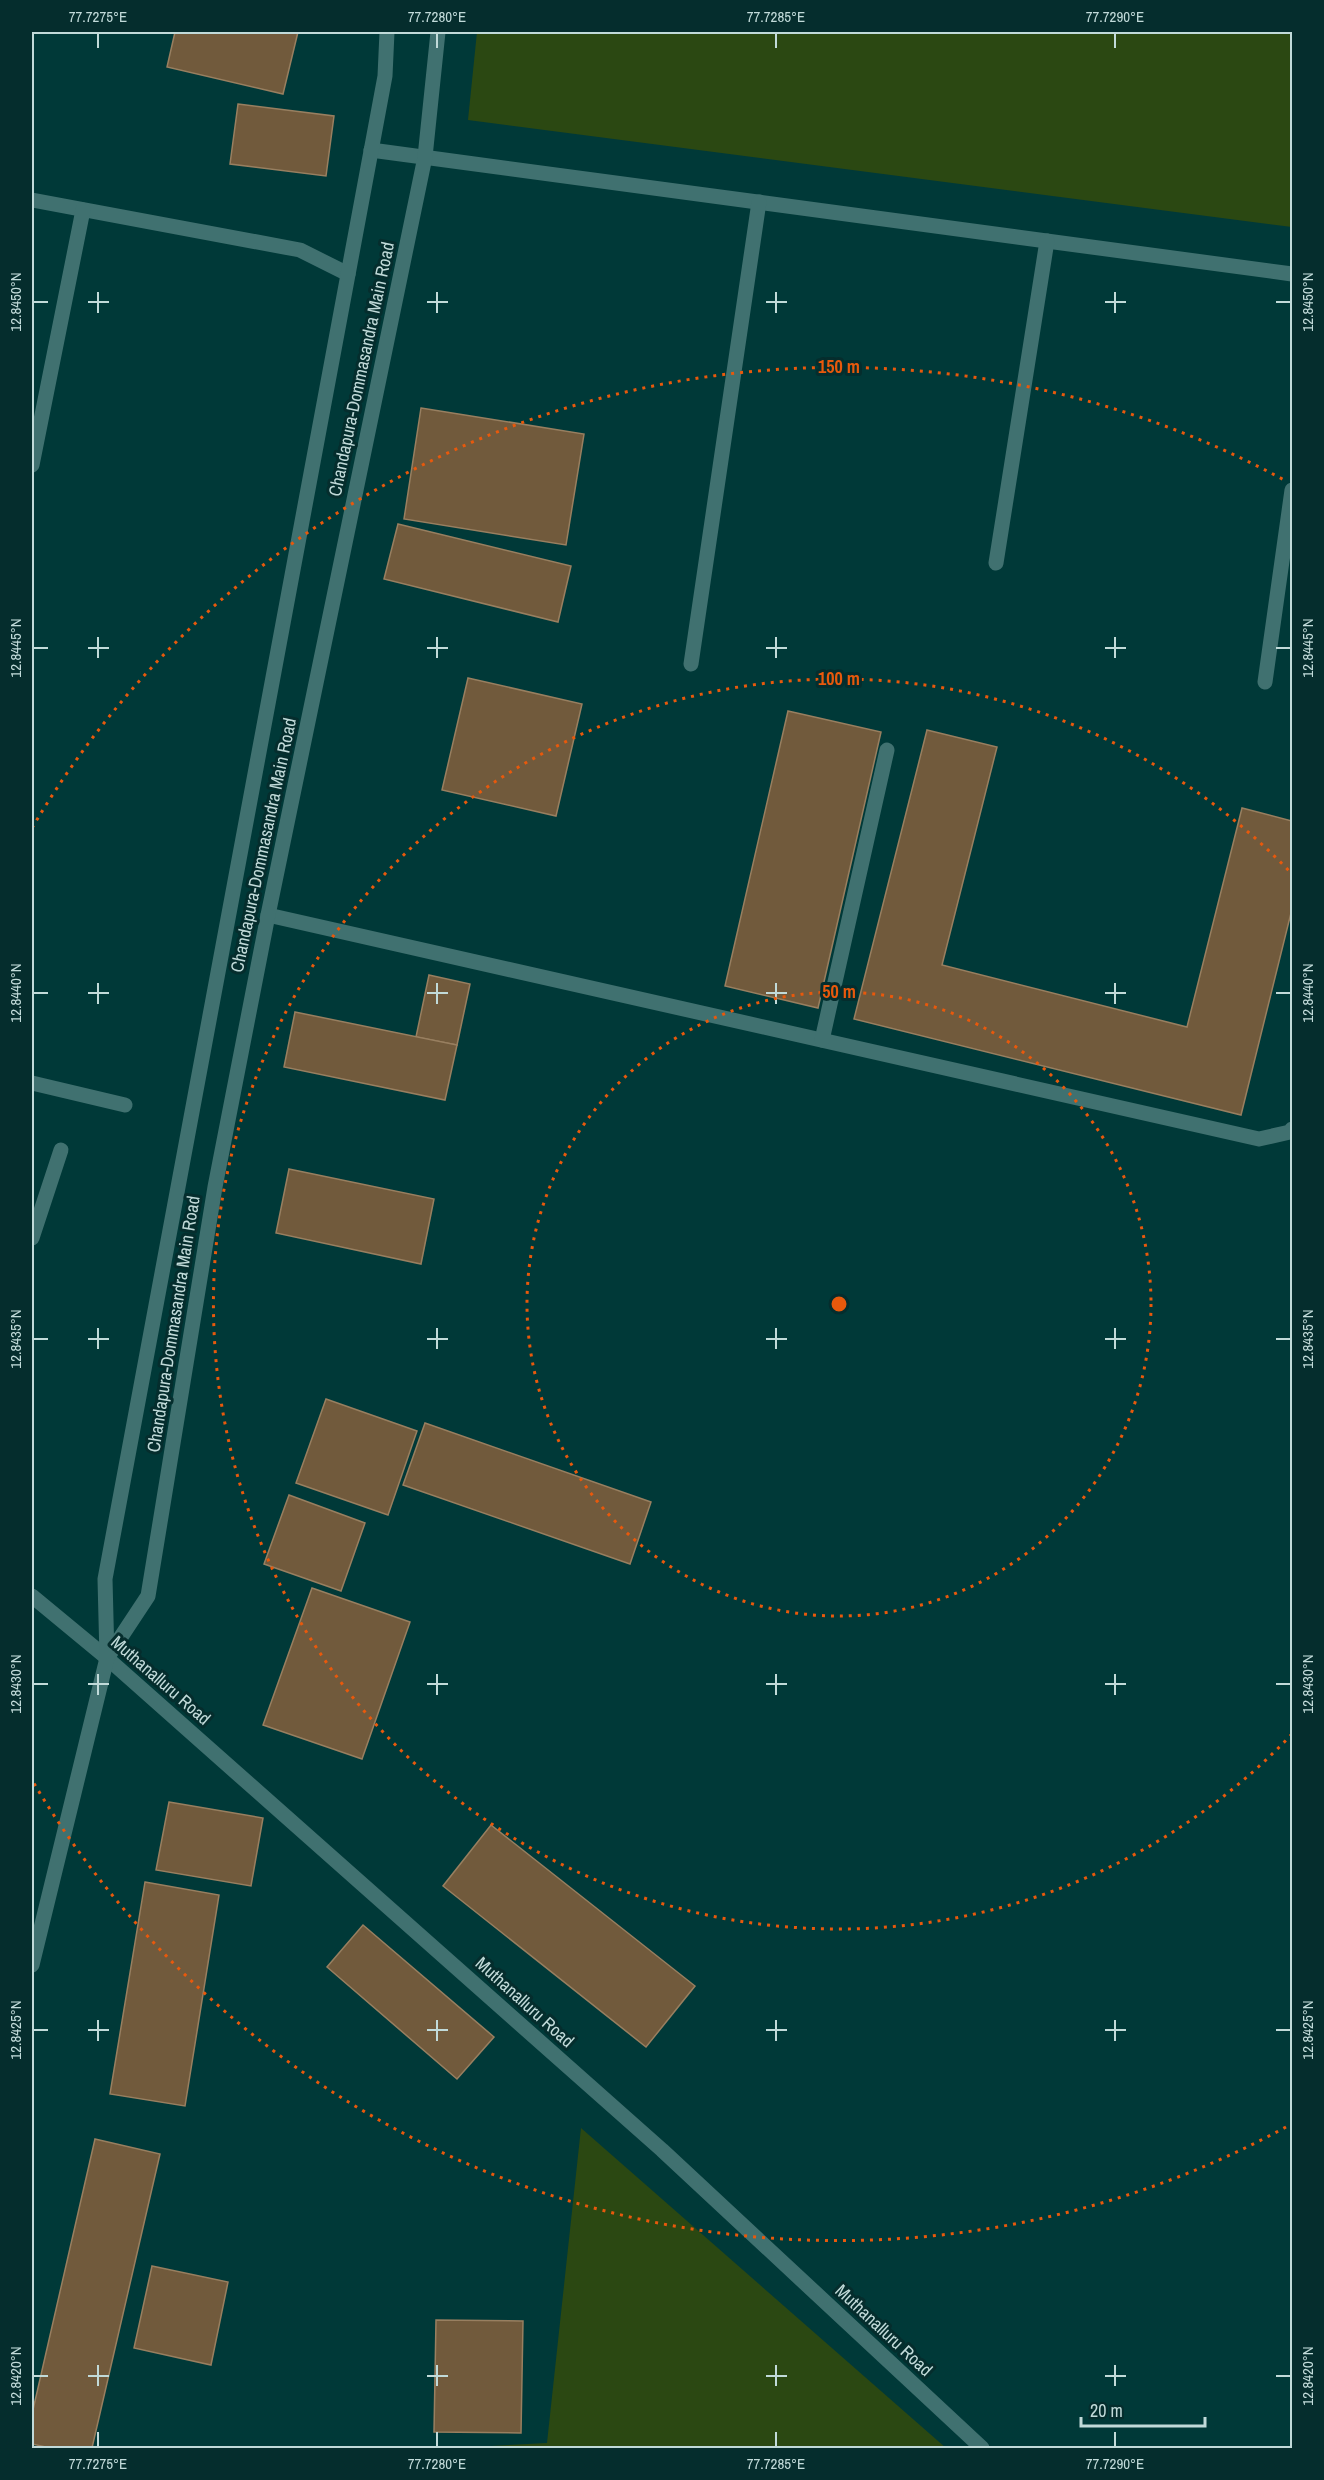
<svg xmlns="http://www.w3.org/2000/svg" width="1324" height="2480" viewBox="0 0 1324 2480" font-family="'Archivo Narrow',sans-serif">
  <rect width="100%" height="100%" fill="#003938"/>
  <g fill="#2b4812">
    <path d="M477,32H1292V227L468,120Z"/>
    <path d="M581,2128L946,2448H454L547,2443Z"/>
  </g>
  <g fill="#715a3c" stroke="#987f60" stroke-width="1.5">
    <path d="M175,32H298L283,94L167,67Z"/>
    <path d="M238,104L334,116L326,176L230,164Z"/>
    <path d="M421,408L584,434L566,545L404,519Z"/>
    <path d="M398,524L571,566L558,622L384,579Z"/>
    <path d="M468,678L582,704L556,816L442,790Z"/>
    <path d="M788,711L881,732L818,1008L725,986Z"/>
    <path d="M927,730L997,747L942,965L1187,1027L1242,808L1292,821V909L1241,1115L854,1019Z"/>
    <path d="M429,975L470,984L457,1045L416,1037Z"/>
    <path d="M295,1012L457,1045L445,1100L284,1067Z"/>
    <path d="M289,1169L434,1199L421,1264L276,1233Z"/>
    <path d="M326,1399L417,1431L388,1515L296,1483Z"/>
    <path d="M425,1423L651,1502L630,1564L403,1485Z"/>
    <path d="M289,1495L365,1523L341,1591L264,1564Z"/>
    <path d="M312,1588L410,1622L362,1759L263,1725Z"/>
    <path d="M169,1802L263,1818L251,1886L156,1870Z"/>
    <path d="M491,1825L695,1986L646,2047L443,1886Z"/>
    <path d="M145,1882L219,1895L185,2106L110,2094Z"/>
    <path d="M363,1925L494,2037L457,2079L327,1967Z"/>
    <path d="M95,2139L160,2154L92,2448H50L32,2444V2414Z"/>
    <path d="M152,2266L228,2282L211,2365L134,2348Z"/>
    <path d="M436,2320L523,2321L521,2433L434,2432Z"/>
  </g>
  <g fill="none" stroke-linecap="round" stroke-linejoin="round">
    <g stroke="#407170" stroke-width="15">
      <path d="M371,150L1292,274"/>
      <path d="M32,200L300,250L348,274"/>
      <path d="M32,465L83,210"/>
      <path d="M996,563L1047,241"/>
      <path d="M691,664L759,202"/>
      <path d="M1265,682L1292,490"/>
      <path d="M268,915L1259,1139L1290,1132L1292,1129"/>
      <path d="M822,1040L887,750"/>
      <path d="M32,1083L125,1105"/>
    </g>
    <path stroke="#407170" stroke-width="15" d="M32,1238L61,1150"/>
    <path stroke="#407170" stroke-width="15" d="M32,1596L107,1658L662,2150L982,2448"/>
    <g stroke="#407170" stroke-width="15">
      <path d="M107,1658L148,1596L215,1187L268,915L425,157L438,32"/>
      <path d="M32,1965L107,1658L105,1579L385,76L387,32"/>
    </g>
  </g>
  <path fill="none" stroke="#c1dad9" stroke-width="2" d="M98,33V48M437,33V48M776,33V48M1115,33V48M98,292V313M437,292V313M776,292V313M1115,292V313M33,302H48M88,302H109M427,302H448M766,302H787M1105,302H1126M1276,302H1291M98,637V658M437,637V658M776,637V658M1115,637V658M33,648H48M88,648H109M427,648H448M766,648H787M1105,648H1126M1276,648H1291M98,983V1004M437,983V1004M776,983V1004M1115,983V1004M33,993H48M88,993H109M427,993H448M766,993H787M1105,993H1126M1276,993H1291M98,1328V1349M437,1328V1349M776,1328V1349M1115,1328V1349M33,1339H48M88,1339H109M427,1339H448M766,1339H787M1105,1339H1126M1276,1339H1291M98,1674V1695M437,1674V1695M776,1674V1695M1115,1674V1695M33,1684H48M88,1684H109M427,1684H448M766,1684H787M1105,1684H1126M1276,1684H1291M98,2020V2041M437,2020V2041M776,2020V2041M1115,2020V2041M33,2030H48M88,2030H109M427,2030H448M766,2030H787M1105,2030H1126M1276,2030H1291M98,2365V2386M437,2365V2386M776,2365V2386M1115,2365V2386M33,2376H48M88,2376H109M427,2376H448M766,2376H787M1105,2376H1126M1276,2376H1291M98,2432V2447M437,2432V2447M776,2432V2447M1115,2432V2447"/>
  <g fill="none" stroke="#e8590c" stroke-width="3" stroke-dasharray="3 6">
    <circle cx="839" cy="1304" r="312"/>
    <path d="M1292 1734A625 625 0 1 1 1292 874"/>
    <path d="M1286 2127A937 937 0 0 1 32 1780M32 828A937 937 0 0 1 1286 481"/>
  </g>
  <g text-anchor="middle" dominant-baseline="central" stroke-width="6" stroke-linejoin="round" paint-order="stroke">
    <g font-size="18" fill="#c1dad9" stroke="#052d2d">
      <text transform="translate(361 369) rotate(-78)">Chandapura-Dommasandra Main Road</text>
      <text transform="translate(263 845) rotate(-78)">Chandapura-Dommasandra Main Road</text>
      <text transform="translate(173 1324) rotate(-81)">Chandapura-Dommasandra Main Road</text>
      <text transform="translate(161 1680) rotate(41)">Muthanalluru Road</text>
      <text transform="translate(525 2002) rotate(42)">Muthanalluru Road</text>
      <text transform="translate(884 2330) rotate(43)">Muthanalluru Road</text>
    </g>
  </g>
  <circle cx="839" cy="1304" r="9" fill="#e8590c" stroke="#052d2d" stroke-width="3"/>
  <g font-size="18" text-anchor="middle" font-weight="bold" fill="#e8590c" stroke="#052d2d" stroke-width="6" stroke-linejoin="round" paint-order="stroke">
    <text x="839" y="373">150 m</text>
    <text x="839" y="685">100 m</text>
    <text x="839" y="998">50 m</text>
  </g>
  <rect width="1324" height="2480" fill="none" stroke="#052d2d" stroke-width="66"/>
  <path d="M1081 2417v9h124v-9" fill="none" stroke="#c1dad9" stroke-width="3"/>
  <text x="1090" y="2417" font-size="18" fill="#c1dad9" stroke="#052d2d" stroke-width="4.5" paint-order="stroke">20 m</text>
  <rect x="33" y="33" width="1258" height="2414" fill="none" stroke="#c1dad9" stroke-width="2"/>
  <g font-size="15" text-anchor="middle" fill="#c1dad9">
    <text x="98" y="22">77.7275°E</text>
    <text x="437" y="22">77.7280°E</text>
    <text x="776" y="22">77.7285°E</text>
    <text x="1115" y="22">77.7290°E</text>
    <text transform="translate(16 302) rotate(-90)" y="5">12.8450°N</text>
    <text transform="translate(1308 302) rotate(-90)" y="5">12.8450°N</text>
    <text transform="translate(16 648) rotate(-90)" y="5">12.8445°N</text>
    <text transform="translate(1308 648) rotate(-90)" y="5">12.8445°N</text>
    <text transform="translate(16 993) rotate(-90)" y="5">12.8440°N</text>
    <text transform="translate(1308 993) rotate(-90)" y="5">12.8440°N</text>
    <text transform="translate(16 1339) rotate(-90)" y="5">12.8435°N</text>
    <text transform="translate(1308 1339) rotate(-90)" y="5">12.8435°N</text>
    <text transform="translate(16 1684) rotate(-90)" y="5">12.8430°N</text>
    <text transform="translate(1308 1684) rotate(-90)" y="5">12.8430°N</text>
    <text transform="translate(16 2030) rotate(-90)" y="5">12.8425°N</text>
    <text transform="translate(1308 2030) rotate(-90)" y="5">12.8425°N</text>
    <text transform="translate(16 2376) rotate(-90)" y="5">12.8420°N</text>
    <text transform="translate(1308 2376) rotate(-90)" y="5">12.8420°N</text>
    <text x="98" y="2469">77.7275°E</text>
    <text x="437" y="2469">77.7280°E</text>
    <text x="776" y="2469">77.7285°E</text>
    <text x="1115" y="2469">77.7290°E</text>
  </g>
</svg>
